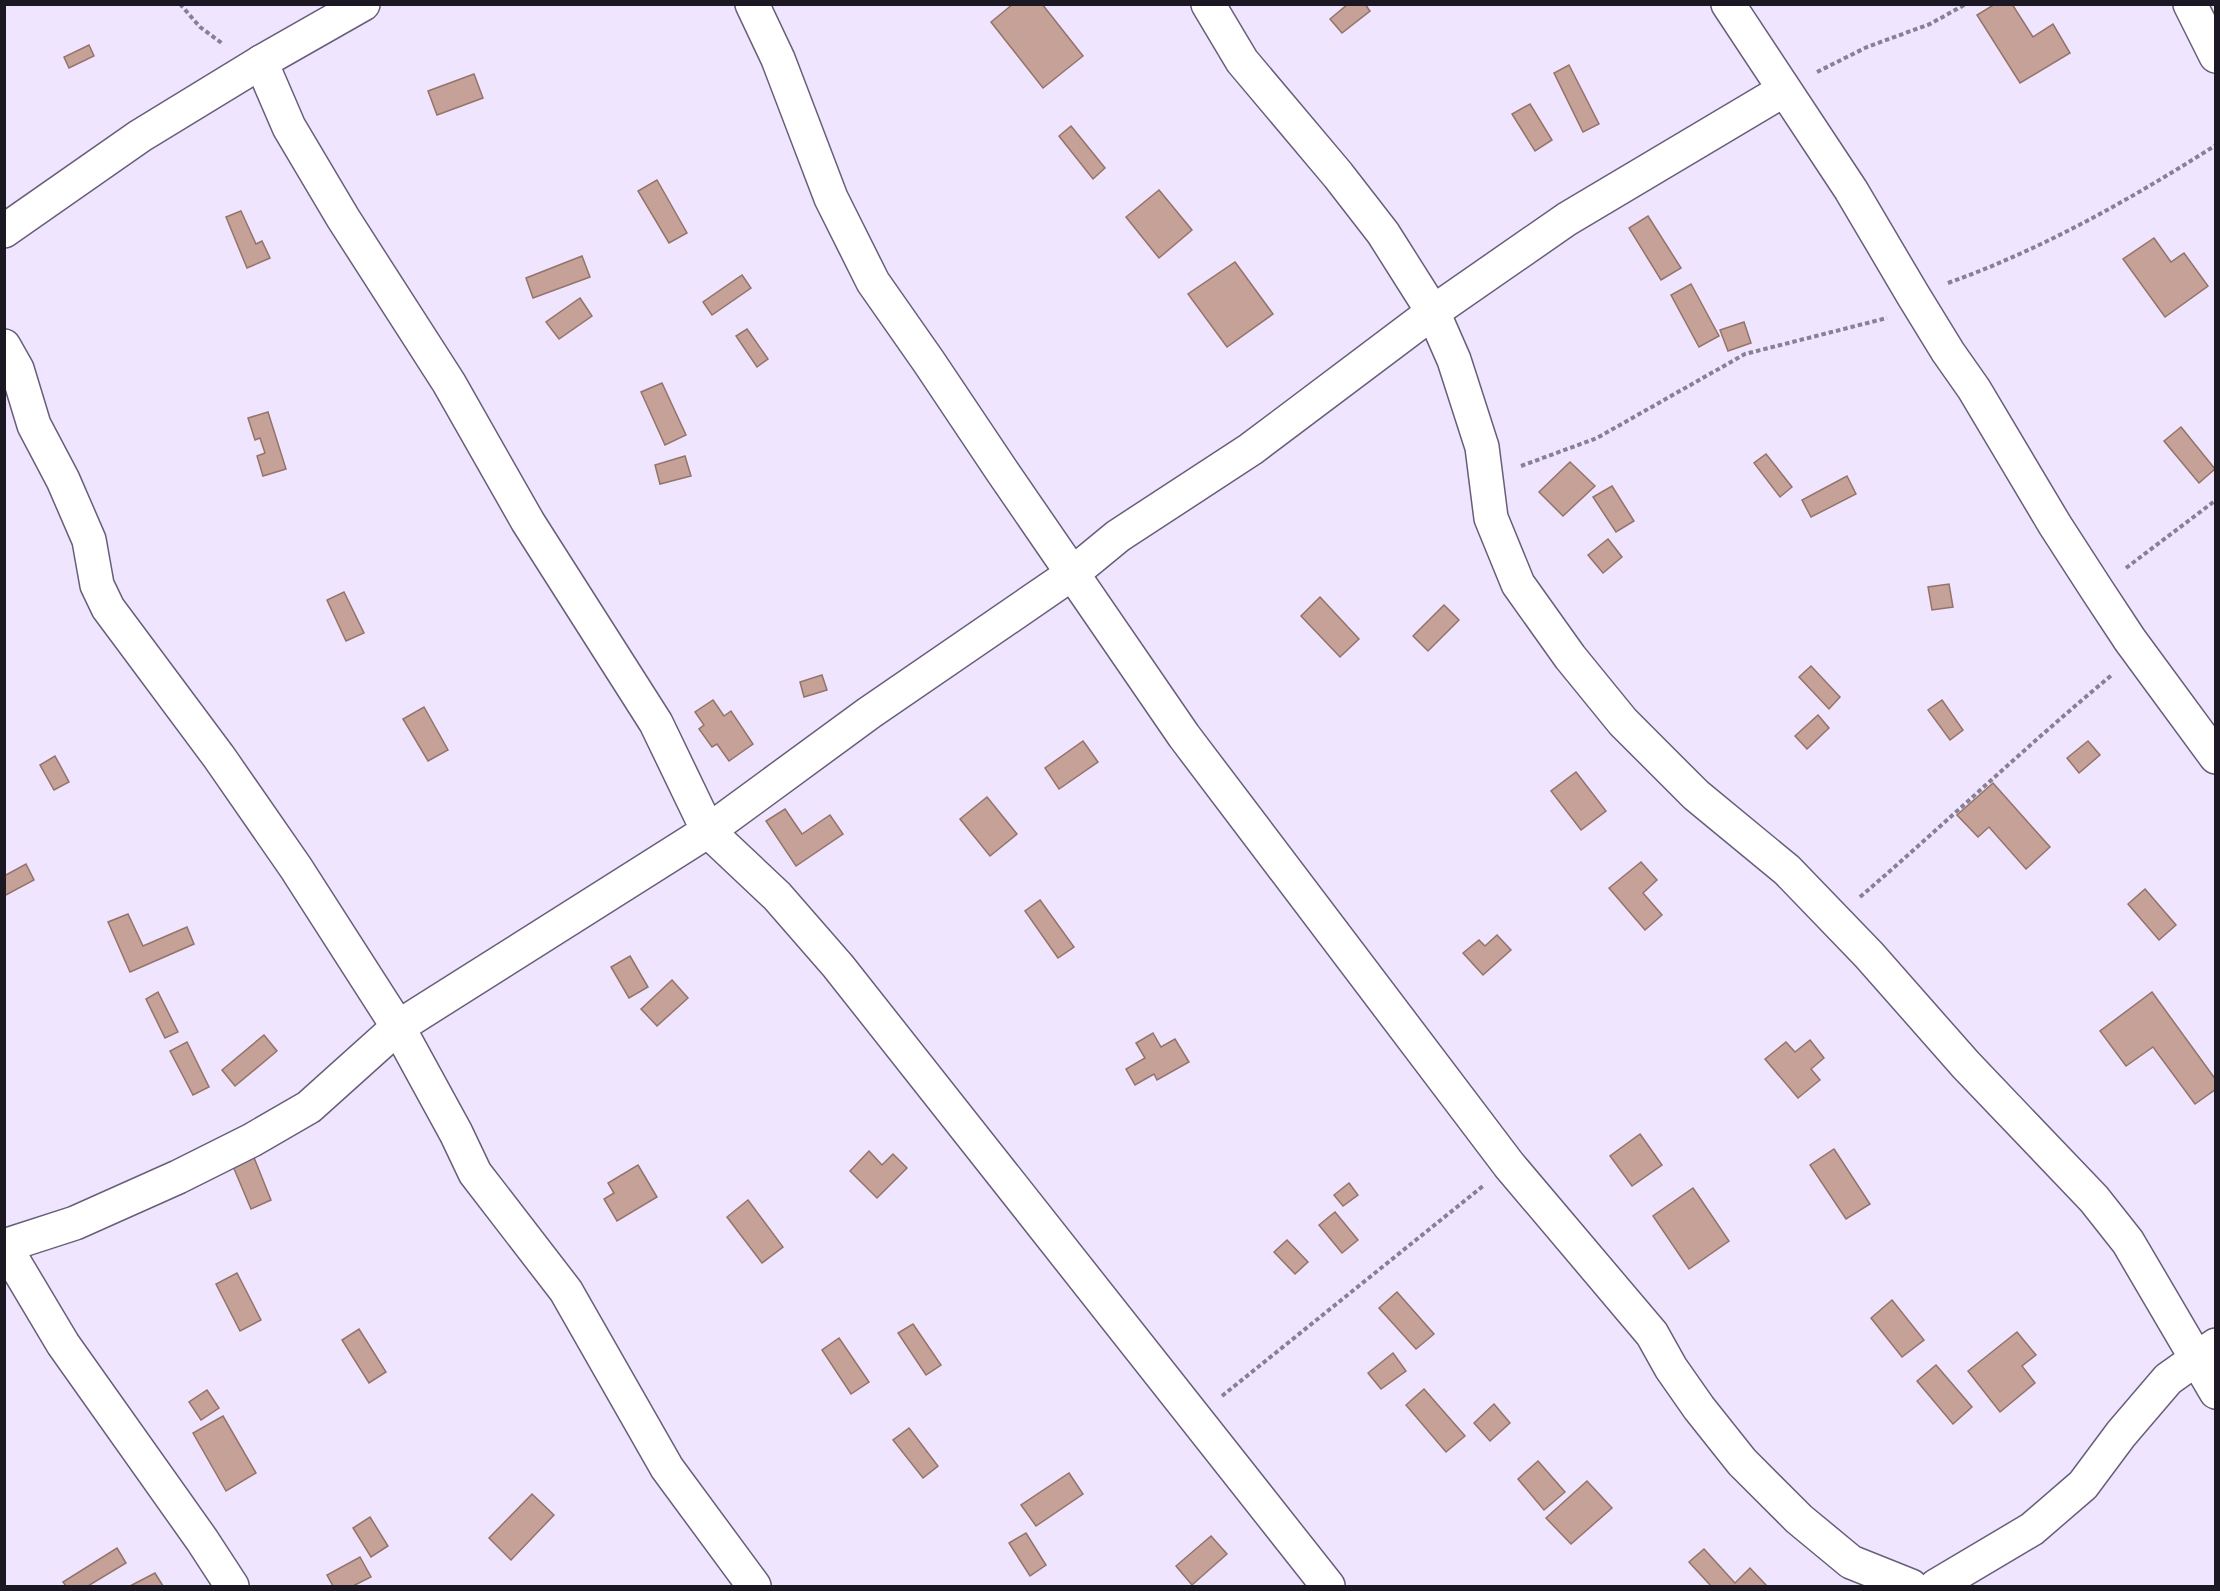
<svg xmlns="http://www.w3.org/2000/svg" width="2220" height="1591" viewBox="0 0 2220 1591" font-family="'Space Grotesk',sans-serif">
  <rect width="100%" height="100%" fill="#efe5fe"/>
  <g fill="#c5a197" stroke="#94736a" stroke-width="1.5">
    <path d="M1013,4H1042L1083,56L1043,88L991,22Z"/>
    <path d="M1348,4H1365L1370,11L1342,33L1330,19Z"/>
    <path d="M1995,4H2012L2033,37L2053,24L2070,53L2020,83L1977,15Z"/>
    <path d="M89,45L94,56L69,68L64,57Z"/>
    <path d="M1569,65L1599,124L1583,132L1554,73Z"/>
    <path d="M474,74L483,98L437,115L428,91Z"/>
    <path d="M1530,104L1552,140L1535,151L1512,114Z"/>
    <path d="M1071,126L1105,168L1093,179L1059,136Z"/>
    <path d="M657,180L687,233L669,243L638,191Z"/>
    <path d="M1159,190L1192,230L1159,258L1126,217Z"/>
    <path d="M241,211L256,244L262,241L270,258L247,268L226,217Z"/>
    <path d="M1648,216L1681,268L1661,280L1629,228Z"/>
    <path d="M2154,238L2171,262L2184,253L2208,286L2165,317L2123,259Z"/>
    <path d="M582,256L590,277L533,298L526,278Z"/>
    <path d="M1235,262L1273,314L1227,347L1188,294Z"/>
    <path d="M742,275L751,288L712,315L703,302Z"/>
    <path d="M1691,284L1719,336L1699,347L1671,295Z"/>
    <path d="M580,298L592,316L559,339L546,322Z"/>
    <path d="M1744,322L1751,343L1728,351L1720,330Z"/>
    <path d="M747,329L768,359L757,367L736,336Z"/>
    <path d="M662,383L686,435L665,445L641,392Z"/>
    <path d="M268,412L286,469L263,476L257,456L265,453L260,438L255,440L248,418Z"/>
    <path d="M2181,427L2215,469L2199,483L2164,441Z"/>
    <path d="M1766,454L1792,487L1780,497L1754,463Z"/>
    <path d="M685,456L691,476L660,484L655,465Z"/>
    <path d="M1570,462L1595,486L1563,516L1539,492Z"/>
    <path d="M1847,476L1856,494L1811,517L1802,500Z"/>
    <path d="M1612,486L1634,521L1616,532L1593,497Z"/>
    <path d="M1608,539L1622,557L1603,573L1588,555Z"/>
    <path d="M1949,584L1953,607L1932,610L1928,587Z"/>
    <path d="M344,592L364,633L346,641L327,600Z"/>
    <path d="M1320,597L1359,639L1340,657L1301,616Z"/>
    <path d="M1444,605L1459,620L1428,651L1413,636Z"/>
    <path d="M1811,666L1840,697L1829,709L1799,677Z"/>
    <path d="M822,675L827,690L804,697L800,682Z"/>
    <path d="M713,700L724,716L731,711L753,744L729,761L717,744L712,747L699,729L704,725L695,712Z"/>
    <path d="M1942,700L1963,730L1950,740L1928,710Z"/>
    <path d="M424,707L448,750L428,761L403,719Z"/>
    <path d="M1818,715L1829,728L1807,749L1795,736Z"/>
    <path d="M1083,741L1098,762L1059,789L1045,768Z"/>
    <path d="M2088,741L2100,755L2079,773L2067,758Z"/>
    <path d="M55,756L69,782L54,790L40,765Z"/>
    <path d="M1576,772L1606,811L1581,830L1551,791Z"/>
    <path d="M1993,783L2050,847L2026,869L1989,827L1978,837L1957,815Z"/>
    <path d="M987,797L1017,834L990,856L960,819Z"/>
    <path d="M785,809L802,834L830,815L843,834L796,866L766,821Z"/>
    <path d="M1641,862L1657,880L1643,893L1662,915L1645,930L1609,888Z"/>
    <path d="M26,864L34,880L4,896V876Z"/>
    <path d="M2145,889L2176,925L2159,940L2128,904Z"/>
    <path d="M1040,900L1074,947L1058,958L1025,911Z"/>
    <path d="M128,914L143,946L187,927L194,944L130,972L108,922Z"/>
    <path d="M1497,935L1511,950L1483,975L1463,953L1479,940L1485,946Z"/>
    <path d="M630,956L648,987L629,998L611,967Z"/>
    <path d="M672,980L688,998L657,1026L641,1009Z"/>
    <path d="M158,992L178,1032L165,1038L146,999Z"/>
    <path d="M2152,992L2216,1080V1089L2195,1104L2153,1047L2126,1066L2100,1031Z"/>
    <path d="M1153,1033L1161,1047L1175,1039L1189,1062L1157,1080L1154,1074L1135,1085L1126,1069L1145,1058L1136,1043Z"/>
    <path d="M264,1035L277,1051L235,1086L222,1070Z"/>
    <path d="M1810,1040L1824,1058L1811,1069L1820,1080L1798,1098L1765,1059L1786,1042L1795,1052Z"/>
    <path d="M187,1042L209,1087L193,1095L170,1051Z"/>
    <path d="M1640,1134L1662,1165L1632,1186L1610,1156Z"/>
    <path d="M1834,1149L1870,1204L1846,1219L1810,1165Z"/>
    <path d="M869,1151L882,1165L893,1154L907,1168L877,1198L850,1171Z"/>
    <path d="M253,1155L271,1200L251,1209L232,1164Z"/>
    <path d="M638,1165L657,1197L617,1221L604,1199L614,1193L608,1183Z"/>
    <path d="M1349,1183L1358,1195L1343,1206L1334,1195Z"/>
    <path d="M1693,1188L1729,1241L1689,1269L1653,1216Z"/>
    <path d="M748,1200L783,1247L762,1263L727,1217Z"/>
    <path d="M1335,1212L1358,1240L1342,1253L1319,1225Z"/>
    <path d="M1287,1240L1308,1262L1295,1274L1274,1252Z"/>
    <path d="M237,1273L261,1320L240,1331L216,1284Z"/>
    <path d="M1397,1292L1434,1334L1416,1349L1379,1308Z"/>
    <path d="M1892,1300L1924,1340L1902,1357L1871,1318Z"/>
    <path d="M913,1324L941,1365L926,1375L898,1333Z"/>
    <path d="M359,1329L386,1372L369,1383L342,1340Z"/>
    <path d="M2017,1332L2036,1355L2022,1366L2035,1383L2000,1412L1968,1371Z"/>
    <path d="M839,1338L869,1382L851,1394L822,1350Z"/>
    <path d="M1393,1353L1406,1371L1381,1389L1368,1373Z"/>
    <path d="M1936,1365L1972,1407L1953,1424L1917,1381Z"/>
    <path d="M1424,1389L1465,1436L1446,1452L1406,1405Z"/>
    <path d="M207,1390L219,1408L201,1420L189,1402Z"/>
    <path d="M1494,1404L1510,1423L1490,1441L1474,1423Z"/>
    <path d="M223,1416L256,1473L226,1491L193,1433Z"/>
    <path d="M909,1428L938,1466L923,1478L893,1440Z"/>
    <path d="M1538,1461L1565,1492L1544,1510L1518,1479Z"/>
    <path d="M1069,1473L1083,1494L1036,1526L1021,1505Z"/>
    <path d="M1587,1481L1612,1508L1571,1544L1546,1518Z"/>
    <path d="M532,1494L554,1515L511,1560L489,1538Z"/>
    <path d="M370,1517L388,1546L371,1557L353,1528Z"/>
    <path d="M1026,1533L1046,1565L1030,1576L1009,1543Z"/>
    <path d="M1211,1536L1227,1554L1192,1585L1176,1566Z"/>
    <path d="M117,1548L126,1563L88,1586H66L63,1582Z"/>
    <path d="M1704,1549L1735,1583L1750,1568L1767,1586H1711L1689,1562Z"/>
    <path d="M360,1557L371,1577L353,1586H333L327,1575Z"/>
    <path d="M155,1573L163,1586H130Z"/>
  </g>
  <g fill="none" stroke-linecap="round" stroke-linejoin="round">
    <g stroke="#695e79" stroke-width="36">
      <g id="minor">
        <path d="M752,4L778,59L831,198L873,282L929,362L1002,471L1184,736L1509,1165L1652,1334L1671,1368L1699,1408L1742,1462L1799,1519L1851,1562L1911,1586"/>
        <path d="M1208,4L1242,61L1338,175L1383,233L1433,312L1454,360L1482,447L1491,518L1518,584L1570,657L1623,722L1696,795L1787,870L1869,955L1966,1065L2094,1199L2128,1242L2216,1392"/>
        <path d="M1728,4L1851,190L1913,295L1948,352L1974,389L2055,525L2097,590L2130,640L2216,757"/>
        <path d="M2190,4L2216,56"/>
        <path d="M261,62L289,127L343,218L449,383L528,522L656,723L708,831L777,896L838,966L1328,1586"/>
        <path d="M4,231L140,136L261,62L363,4"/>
        <path d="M4,346L17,369L34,425L63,480L89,540L97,585L108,608L219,757L296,868L398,1027L456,1133L475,1173L566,1291L667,1468L754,1586"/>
        <path d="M4,1245L63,1344L202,1540L232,1586"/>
        <path d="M4,1246L75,1223L178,1177L252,1140L309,1107L398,1027L708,831L869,713L1073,573L1118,536L1251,449L1433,312L1567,219L1784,90"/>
        <path d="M1936,1586L2032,1529L2083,1485L2121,1434L2168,1379L2216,1345"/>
      </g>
    </g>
    <g stroke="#888193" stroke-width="4" stroke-dasharray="4.5 3" stroke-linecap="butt">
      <path d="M180,4L200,27L223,44"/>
      <path d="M1817,72L1867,47L1930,24L1966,4"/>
      <path d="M1948,283C2043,249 2131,199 2216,145"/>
      <path d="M1521,466L1597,438L1745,354L1887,318"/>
      <path d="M2126,568L2216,500"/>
      <path d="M1860,897C1945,824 2026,746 2113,674"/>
      <path d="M1222,1396L1483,1186"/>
    </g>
    <use href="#minor" stroke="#fff" stroke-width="33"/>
  </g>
  <rect width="2220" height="1591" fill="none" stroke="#1c1823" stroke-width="12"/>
</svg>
